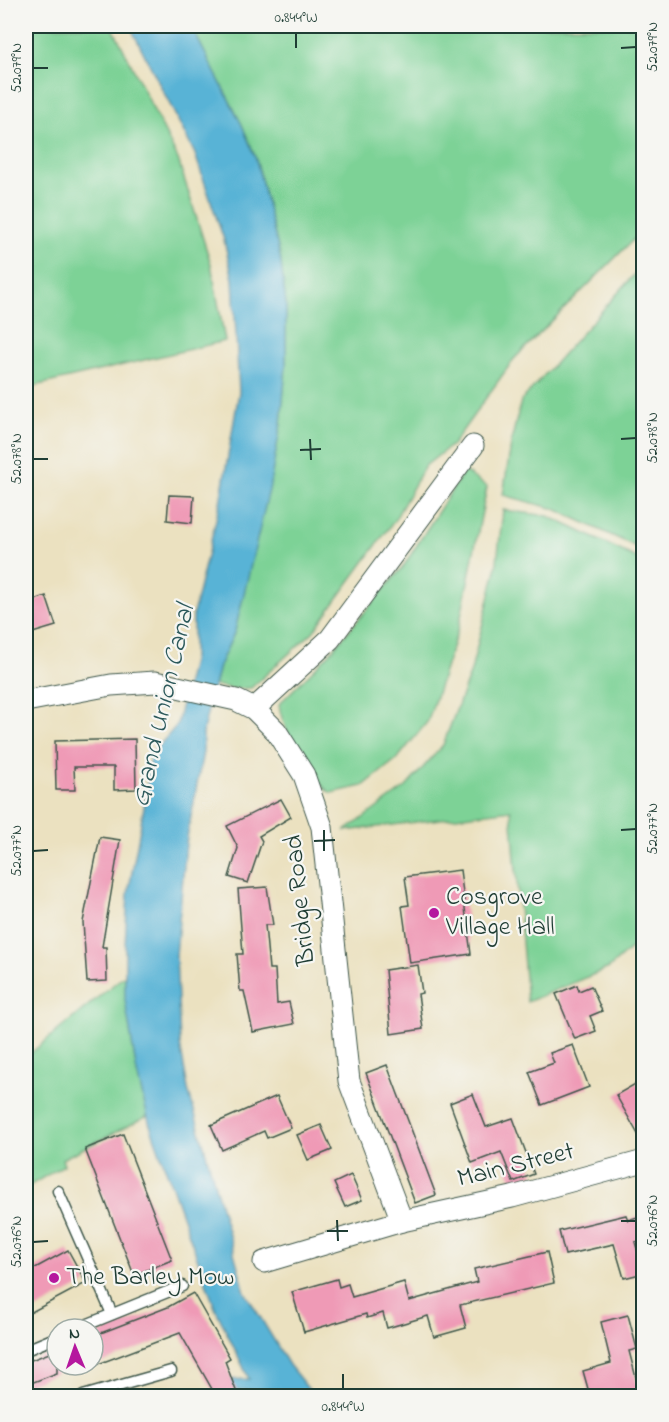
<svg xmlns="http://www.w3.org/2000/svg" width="669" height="1422" viewBox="0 0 669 1422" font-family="'Indie Flower',sans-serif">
  <rect width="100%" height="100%" fill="#f6f6f2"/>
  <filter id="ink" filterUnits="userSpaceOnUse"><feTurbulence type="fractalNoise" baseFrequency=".0167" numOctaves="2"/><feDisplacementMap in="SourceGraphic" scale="12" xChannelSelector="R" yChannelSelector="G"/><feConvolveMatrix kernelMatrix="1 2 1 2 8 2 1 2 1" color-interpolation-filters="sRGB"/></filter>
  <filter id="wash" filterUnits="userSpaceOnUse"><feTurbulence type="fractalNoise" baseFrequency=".008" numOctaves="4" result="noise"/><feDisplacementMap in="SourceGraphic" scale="24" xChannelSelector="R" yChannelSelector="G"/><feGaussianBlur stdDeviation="1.35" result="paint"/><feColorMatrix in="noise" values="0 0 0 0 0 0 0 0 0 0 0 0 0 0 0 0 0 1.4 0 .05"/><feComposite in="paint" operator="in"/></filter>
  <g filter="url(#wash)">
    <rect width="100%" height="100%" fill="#ebe1c0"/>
    <g fill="#7dd296" stroke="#4e8865" stroke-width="1.5">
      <path d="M26,26H112L178,159L211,264L225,341L26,388Z"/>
      <path d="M191,26H643V230L514,359L453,444L425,466L394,521L313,632L251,688L234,689L214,685L219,666L235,631L281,424L286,365V305L280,256L256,159L242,125Z"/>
      <path d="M643,265V550L555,509L503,495L512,438L521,401Z"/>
      <path d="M464,471L487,487L459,626L428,721L398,758L363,786L331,793C311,779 281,728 279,704L329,654L403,567Z"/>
      <path d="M503,510L548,516L643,561V938L609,968L527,1002L511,810L345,831L406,787L443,745L471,671L496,570Z"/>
      <path d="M125,975C126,1023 136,1070 148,1116L62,1159L64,1165L26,1188V1057Z"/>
    </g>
    <path fill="#58b3d6" stroke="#3c7885" stroke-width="1.5" d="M130,26H191L242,125L256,159L280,256L286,305V365L281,424L269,490L235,631L219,666L203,730V752L186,843L176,955L180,1044L188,1089L245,1292L289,1365L314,1396H260L256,1390L225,1391L224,1380L249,1379L215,1308L149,1122L137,1073L125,1000V945L128,894L146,796L150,756L177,725L193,657V614L220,503L239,392L233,279L224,240L195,154Z"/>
    <g id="blocks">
      <g fill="#ef9ab6">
        <path d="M169,495L194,496L192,523L167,520Z"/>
        <path d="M46,596L56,626L26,635V603Z"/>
        <path d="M135,739L136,789L114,790V767H74L75,790H56L55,741Z"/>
        <path d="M281,799L291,817L259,836L262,841L248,883L229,877L238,848L227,826Z"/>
        <path d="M100,837L120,840L102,947H106L107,981L87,982L83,922Z"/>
        <path d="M460,870L471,954L410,963L402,906L409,905L405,877Z"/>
        <path d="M267,887L273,925H265L269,969H275L277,1004L289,1002L294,1024L253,1032L244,991H240L237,954H243L238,889Z"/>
        <path d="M418,965L422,993L418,994L423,1029L391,1034L385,970Z"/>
        <path d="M577,985L579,991L591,986L602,1011L590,1016L596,1031L575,1039L556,994Z"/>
        <path d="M573,1045L589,1087L542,1105L529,1072L554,1063L550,1053Z"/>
        <path d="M387,1065L436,1195L415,1203L366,1073Z"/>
        <path d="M644,1079V1145L616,1095Z"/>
        <path d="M473,1094L486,1127L513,1118L534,1174L513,1182L501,1152L472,1163L450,1103Z"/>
        <path d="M277,1096L291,1128L267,1138L264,1131L222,1150L211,1125Z"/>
        <path d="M321,1125L332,1150L308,1160L297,1135Z"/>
        <path d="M123,1134L172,1260L134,1275L85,1149Z"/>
        <path d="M351,1175L362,1200L345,1207L334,1183Z"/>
        <path d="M626,1215L628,1220L644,1215V1240L635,1242L644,1273L624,1278L614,1244L565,1255L559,1231Z"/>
        <path d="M68,1250L86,1283L26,1315V1273Z"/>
        <path d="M547,1252L554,1283L460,1305L466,1328L434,1337L428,1316L387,1328L383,1313L367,1318L366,1314L304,1332L292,1292L337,1279L339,1287L348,1284L352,1297L404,1282L409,1301L477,1282L474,1269Z"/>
        <path d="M193,1293L230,1358L225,1361L238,1396H216L180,1333L93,1366V1336L168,1307Z"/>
        <path d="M628,1315L637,1349L629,1351L640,1393L628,1396H590L583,1371L611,1363L601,1322Z"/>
        <path d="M57,1350V1373L26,1385V1362Z"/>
      </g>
    </g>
  </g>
  <g filter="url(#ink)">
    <use href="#blocks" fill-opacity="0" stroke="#3e5649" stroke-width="1.5"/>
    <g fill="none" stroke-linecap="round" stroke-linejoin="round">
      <g stroke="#3e5649" stroke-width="13">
        <g id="service">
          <path d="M58,1191L112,1314"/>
          <path d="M76,1329L182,1286"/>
          <path d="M26,1350L57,1337"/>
          <path d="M83,1396L171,1371"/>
        </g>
      </g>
      <g stroke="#3e5649" stroke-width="23">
        <g id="minor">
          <path d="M26,701L111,685L155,682L236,700L254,709L276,731L304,775L322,827L349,1081L402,1221"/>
          <path d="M254,709L330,639L473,446"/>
          <path d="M264,1262L402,1221L512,1197L644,1161"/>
        </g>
      </g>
      <use href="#service" stroke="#fff" stroke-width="10"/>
      <use href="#minor" stroke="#fff" stroke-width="21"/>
    </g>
  </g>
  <path fill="none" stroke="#1f3d34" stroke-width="2" d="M296,33V48M621,48L636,47M33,68H48M310,439L311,460M621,439L636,438M300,450L321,449M33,459H48M324,830V851M621,830L636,829M314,841L335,840M33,851L48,850M337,1220L338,1241M621,1221H636M327,1231H348M33,1242L48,1241M343,1374V1389"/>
  <g fill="#b5179e" stroke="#f6f6f2" stroke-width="2">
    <circle cx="434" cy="913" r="6"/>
    <circle cx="54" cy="1278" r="6"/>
  </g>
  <g text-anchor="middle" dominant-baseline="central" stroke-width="4.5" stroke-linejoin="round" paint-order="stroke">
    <g font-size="26" fill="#1f3d34" stroke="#f6f6f2" text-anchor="start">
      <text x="446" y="898">Cosgrove<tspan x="446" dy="30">Village Hall</tspan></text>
      <text x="66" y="1278">The Barley Mow</text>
    </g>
    <g font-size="26" fill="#1f3d34" stroke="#f6f6f2">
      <text transform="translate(301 900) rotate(-96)">Bridge Road</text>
      <text transform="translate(516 1166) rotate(-14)">Main Street</text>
    </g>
    <g font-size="27" font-style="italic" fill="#2d5a5c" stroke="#f6f6f2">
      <text transform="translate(164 706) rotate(-77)">Grand Union Canal</text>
    </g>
  </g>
  <rect width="669" height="1422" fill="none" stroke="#f6f6f2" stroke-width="66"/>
  <g transform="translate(75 1347) rotate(358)"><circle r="28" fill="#f6f6f2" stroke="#a0aca6" stroke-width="1.5"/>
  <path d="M0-4.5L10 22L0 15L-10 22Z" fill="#b5179e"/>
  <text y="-9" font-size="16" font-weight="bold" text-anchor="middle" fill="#1f3d34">N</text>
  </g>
  <rect x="33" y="33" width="603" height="1356" fill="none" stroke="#1f3d34" stroke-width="2"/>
  <g font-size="15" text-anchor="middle" fill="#1f3d34">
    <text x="296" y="22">0.844°W</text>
    <text transform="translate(652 47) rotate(-90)" y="5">52.079°N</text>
    <text transform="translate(16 68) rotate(-90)" y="5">52.079°N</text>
    <text transform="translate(652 438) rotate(-90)" y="5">52.078°N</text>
    <text transform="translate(16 459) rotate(-90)" y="5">52.078°N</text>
    <text transform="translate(652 829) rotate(-90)" y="5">52.077°N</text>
    <text transform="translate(16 851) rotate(-90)" y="5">52.077°N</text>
    <text transform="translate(652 1221) rotate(-90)" y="5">52.076°N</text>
    <text transform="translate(16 1242) rotate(-90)" y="5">52.076°N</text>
    <text x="343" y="1411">0.844°W</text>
  </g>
</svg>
